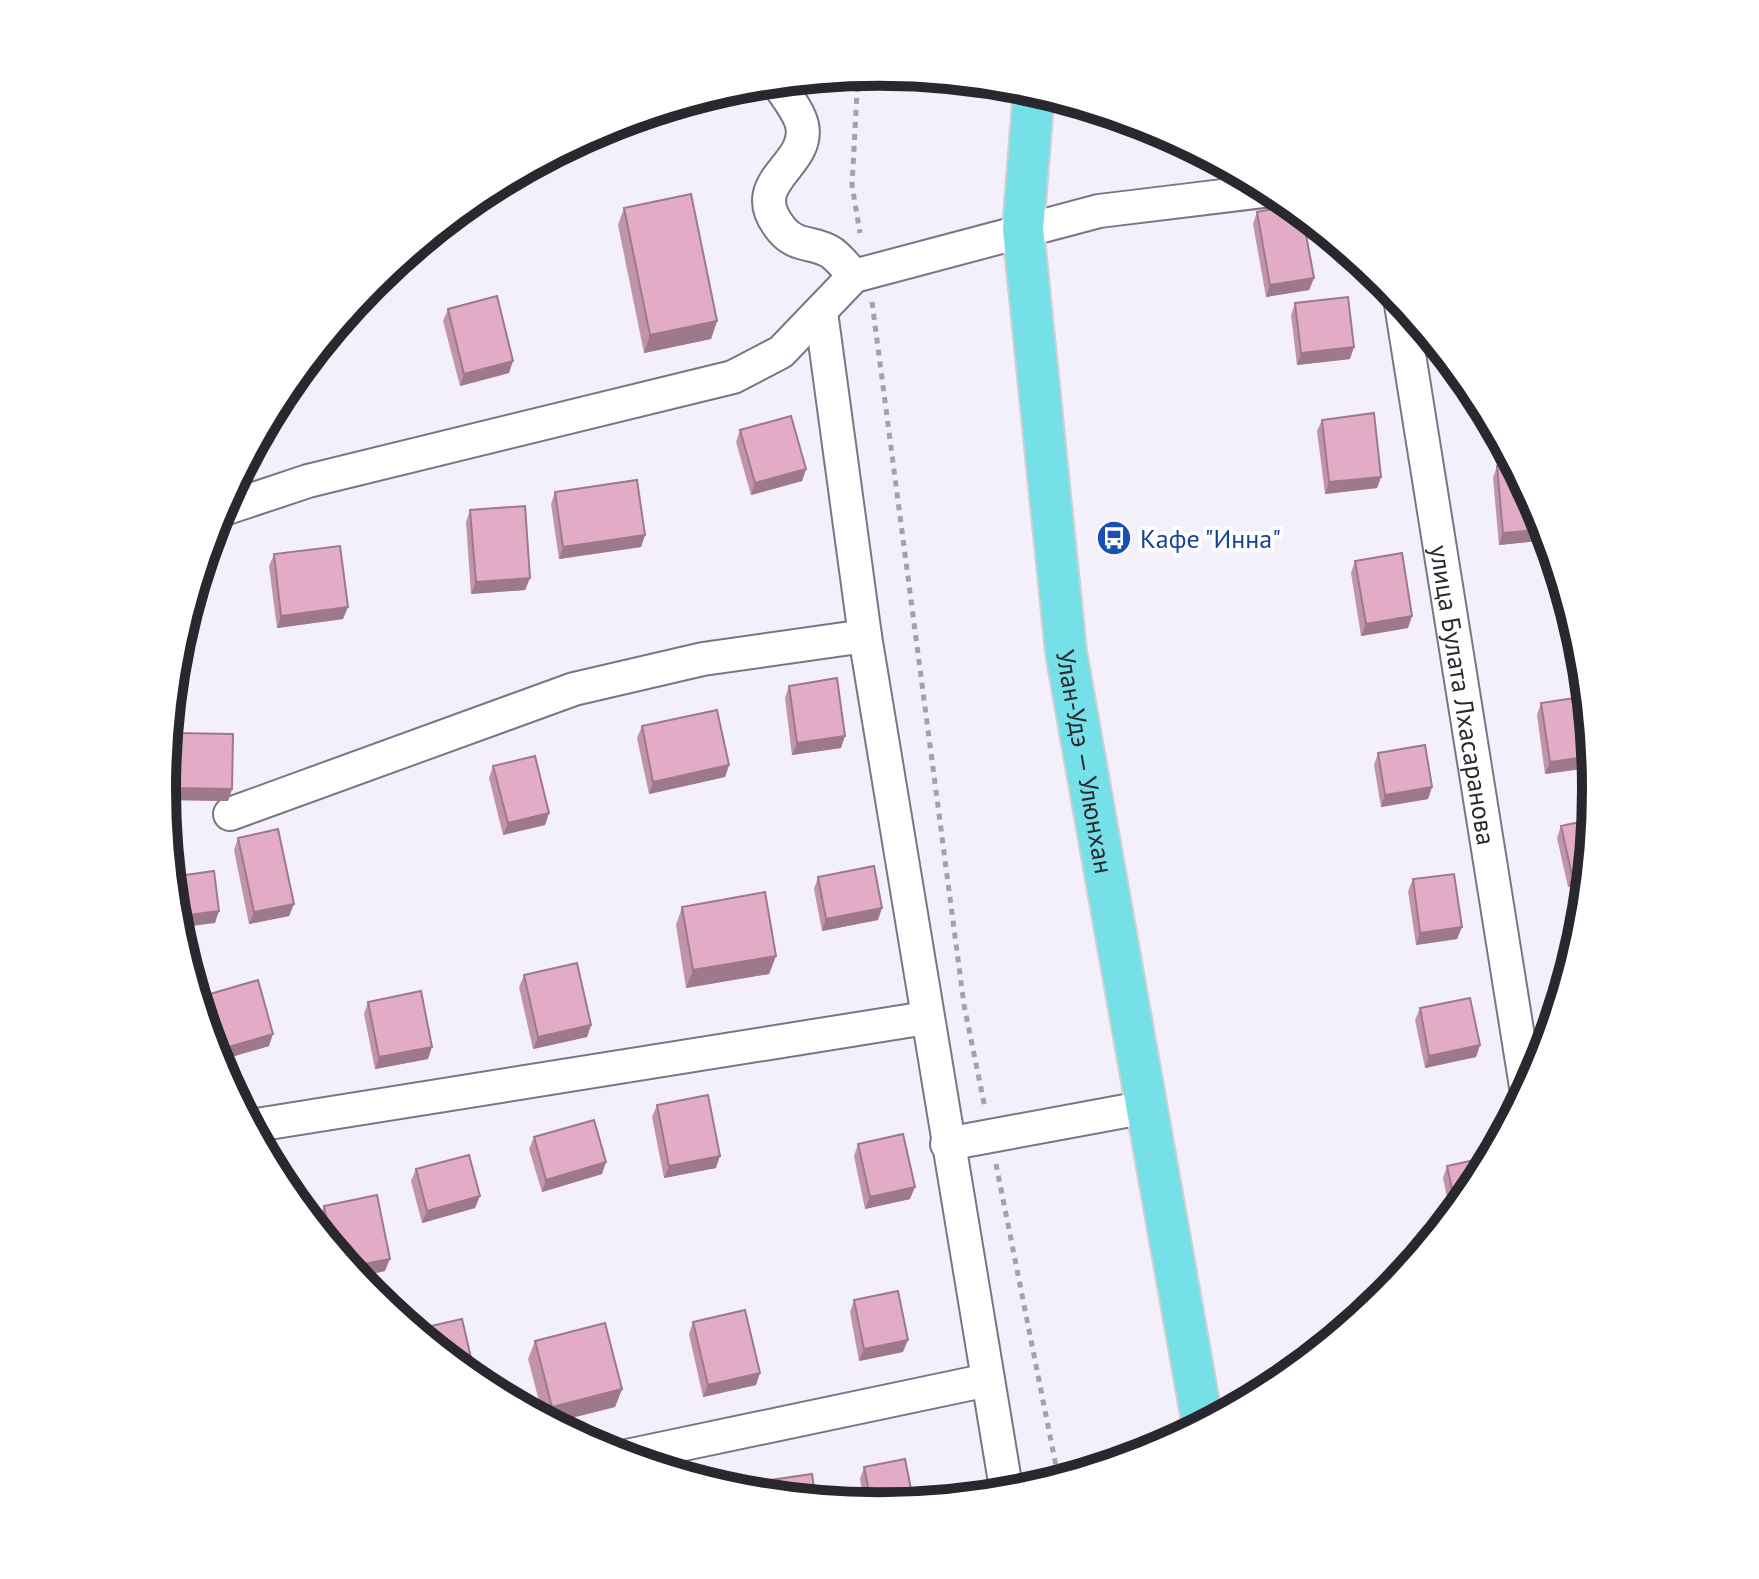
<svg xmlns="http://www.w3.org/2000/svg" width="1759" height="1579" viewBox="0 0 1759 1579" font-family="'PT Sans',sans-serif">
  <rect width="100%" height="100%" fill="#f3f0fc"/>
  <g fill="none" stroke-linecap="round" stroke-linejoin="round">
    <g stroke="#7a7586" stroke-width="36">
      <g id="minor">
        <path d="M777,82C785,95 799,111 802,125C811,167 741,181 782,230C797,248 815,241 832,253C840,259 847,268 854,276"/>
        <path id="s1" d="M1400,298L1527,1093"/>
        <path d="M821,312L865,636L1007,1494"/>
        <path d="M218,511L308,481L733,377L781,352L854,276L1099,211L1272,190"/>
        <path d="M230,814L574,689L703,659L865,636"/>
        <path d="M250,1126L926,1018"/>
        <path d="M947,1144L1147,1107"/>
        <path d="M622,1457L988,1380"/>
      </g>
    </g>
    <g stroke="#d0d0d1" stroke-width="44">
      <g id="major">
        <path id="s2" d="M1034,90L1023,229L1066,652L1203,1426"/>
      </g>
    </g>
    <g stroke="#a3a1ab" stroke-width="5" stroke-dasharray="6 6" stroke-linecap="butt">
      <path d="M858,74L852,185L860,233"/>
      <path d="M872,302L964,1005L985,1108"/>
      <path d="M996,1164L1059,1481"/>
    </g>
    <use href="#minor" stroke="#fff" stroke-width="32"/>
    <use href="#major" stroke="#76e0e8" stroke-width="40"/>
  </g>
  <g fill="#c294aa">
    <path d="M624,208L717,321L711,339L644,353L618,225Z"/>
    <path d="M1257,212L1314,278L1309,290L1266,297L1253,224Z"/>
    <path d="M1295,303L1350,359L1297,365L1291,315Z"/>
    <path d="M448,309L509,373L460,386L443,321Z"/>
    <path d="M1322,420L1381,477L1377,488L1325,494L1317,431Z"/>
    <path d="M1493,422L1502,439H1495Z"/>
    <path d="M740,430L806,469L802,481L751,495L736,442Z"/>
    <path d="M1497,466L1543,515L1550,540L1499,545L1493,478Z"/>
    <path d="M555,492L645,535L641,547L559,559L551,504Z"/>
    <path d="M470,510L530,578L525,590L471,594L466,522Z"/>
    <path d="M274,554L343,619L277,628L269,566Z"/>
    <path d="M1355,561L1408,628L1361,636L1351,573Z"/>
    <path d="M789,686L841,748L792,755L785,698Z"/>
    <path d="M1588,696L1595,767L1545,774L1537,715L1541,703Z"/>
    <path d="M642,726L729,765L725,777L649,794L637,738Z"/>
    <path d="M175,733L232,789L228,801L170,800L171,745Z"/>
    <path d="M1378,753L1432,787L1428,799L1381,807L1374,765Z"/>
    <path d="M493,766L549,813L545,825L503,835L489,778Z"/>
    <path d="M1594,819L1568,887L1557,838L1561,826Z"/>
    <path d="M238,838L294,904L289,916L249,924L234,850Z"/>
    <path d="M818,877L878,920L822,931L814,889Z"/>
    <path d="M1413,879L1462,927L1457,939L1416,945L1408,891Z"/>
    <path d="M682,907L776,956L769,974L686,988L676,925Z"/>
    <path d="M524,975L591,1025L587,1037L533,1049L519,987Z"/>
    <path d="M210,994L269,1046L221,1060L205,1006Z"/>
    <path d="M368,1002L428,1059L375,1069L364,1014Z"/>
    <path d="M1420,1008L1480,1045L1476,1057L1425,1068L1415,1020Z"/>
    <path d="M657,1105L716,1168L664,1178L652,1117Z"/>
    <path d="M534,1137L602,1174L542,1192L529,1149Z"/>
    <path d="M858,1144L910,1199L865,1209L854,1156Z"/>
    <path d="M1447,1166L1476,1188L1451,1218L1443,1178Z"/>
    <path d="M416,1169L475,1208L422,1223L411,1181Z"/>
    <path d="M324,1206L385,1271L356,1277L323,1237L319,1218Z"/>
    <path d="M854,1300L903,1352L859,1361L850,1312Z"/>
    <path d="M693,1322L756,1385L703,1397L689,1334Z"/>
    <path d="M535,1341L622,1389L615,1407L551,1423L544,1420L528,1359Z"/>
    <path d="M864,1467L879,1507L865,1506L860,1479Z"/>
  </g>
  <g fill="#9e788b">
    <path d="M1314,278L1309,290L1266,297L1270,285Z"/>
    <path d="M717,321L711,339L644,353L650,335Z"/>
    <path d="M1354,347L1350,359L1297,365L1301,353Z"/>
    <path d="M513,361L509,373L460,386L464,374Z"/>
    <path d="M1498,431L1502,439H1495Z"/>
    <path d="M806,469L802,481L751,495L755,483Z"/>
    <path d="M1381,477L1377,488L1325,494L1329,482Z"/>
    <path d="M1547,529L1550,540L1499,545L1503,533Z"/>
    <path d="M645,535L641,547L559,559L563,547Z"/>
    <path d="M530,578L525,590L471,594L476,582Z"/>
    <path d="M348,607L343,619L277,628L281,616Z"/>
    <path d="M1412,616L1408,628L1361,636L1366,624Z"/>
    <path d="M845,736L841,748L792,755L797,743Z"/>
    <path d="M1594,756L1595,767L1545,774L1550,762Z"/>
    <path d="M729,765L725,777L649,794L653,782Z"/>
    <path d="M1432,787L1428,799L1381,807L1385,795Z"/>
    <path d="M174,788L232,789L228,801L170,800Z"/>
    <path d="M549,813L545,825L503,835L508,823Z"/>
    <path d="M1589,872L1588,883L1568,887L1572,875Z"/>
    <path d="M294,904L289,916L249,924L254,912Z"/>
    <path d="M882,908L878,920L822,931L826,919Z"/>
    <path d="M219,911L215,923L176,928L174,917Z"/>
    <path d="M1462,927L1457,939L1416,945L1420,933Z"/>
    <path d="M776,956L769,974L686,988L693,970Z"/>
    <path d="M591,1025L587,1037L533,1049L538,1037Z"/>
    <path d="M273,1034L269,1046L221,1060L225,1048Z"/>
    <path d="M1480,1045L1476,1057L1425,1068L1429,1056Z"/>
    <path d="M432,1047L428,1059L375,1069L379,1057Z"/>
    <path d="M720,1156L716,1168L664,1178L669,1166Z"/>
    <path d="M606,1162L602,1174L542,1192L546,1180Z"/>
    <path d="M915,1187L910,1199L865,1209L870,1197Z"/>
    <path d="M480,1196L475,1208L422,1223L427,1211Z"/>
    <path d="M390,1259L385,1271L356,1277L348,1267Z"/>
    <path d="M908,1340L903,1352L859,1361L864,1349Z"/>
    <path d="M760,1373L756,1385L703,1397L708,1385Z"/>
    <path d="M622,1389L615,1407L551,1423L546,1421L552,1407Z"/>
  </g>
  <g fill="#e2acc6" stroke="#9e788b" stroke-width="2">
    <path d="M691,194L717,321L650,335L624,208Z"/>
    <path d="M1293,205L1302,213L1314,278L1270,285L1257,212Z"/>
    <path d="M497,296L513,361L464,374L448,309Z"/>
    <path d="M1348,297L1354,347L1301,353L1295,303Z"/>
    <path d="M1374,413L1381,477L1329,482L1322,420Z"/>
    <path d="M791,416L806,469L755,483L740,430Z"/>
    <path d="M1515,464L1543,515L1547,529L1503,533L1497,466Z"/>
    <path d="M637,480L645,535L563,547L555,492Z"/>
    <path d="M525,506L530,578L476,582L470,510Z"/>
    <path d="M340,546L348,607L281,616L274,554Z"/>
    <path d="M1402,553L1412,616L1366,624L1355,561Z"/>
    <path d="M837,678L845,736L797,743L789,686Z"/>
    <path d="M1588,696L1594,756L1550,762L1541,703Z"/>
    <path d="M717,710L729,765L653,782L642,726Z"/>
    <path d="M175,733L233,734L232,789L174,788Z"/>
    <path d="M1425,745L1432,787L1385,795L1378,753Z"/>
    <path d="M535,756L549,813L508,823L493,766Z"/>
    <path d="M1594,819L1589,872L1572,875L1561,826Z"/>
    <path d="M278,829L294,904L254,912L238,838Z"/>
    <path d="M874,866L882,908L826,919L818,877Z"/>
    <path d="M214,871L219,911L174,917L171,877Z"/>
    <path d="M1454,874L1462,927L1420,933L1413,879Z"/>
    <path d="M765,892L776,956L693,970L682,907Z"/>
    <path d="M577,963L591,1025L538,1037L524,975Z"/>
    <path d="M258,980L273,1034L225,1048L210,994Z"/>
    <path d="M421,991L432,1047L379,1057L368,1002Z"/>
    <path d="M1470,998L1480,1045L1429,1056L1420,1008Z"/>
    <path d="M708,1095L720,1156L669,1166L657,1105Z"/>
    <path d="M594,1120L606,1162L546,1180L534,1137Z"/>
    <path d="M903,1134L915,1187L870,1197L858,1144Z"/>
    <path d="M469,1155L480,1196L427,1211L416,1169Z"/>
    <path d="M1493,1156L1476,1188L1457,1212L1447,1166Z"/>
    <path d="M377,1195L390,1259L348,1267L332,1248L324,1206Z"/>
    <path d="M898,1291L908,1340L864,1349L854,1300Z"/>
    <path d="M745,1310L760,1373L708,1385L693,1322Z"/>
    <path d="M462,1319L475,1375L469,1376L413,1330Z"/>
    <path d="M605,1323L622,1389L552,1407L535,1341Z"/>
    <path d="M905,1459L914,1504L879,1507L872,1506L864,1467Z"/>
    <path d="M812,1474L816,1501L736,1492L735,1485Z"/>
  </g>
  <defs>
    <g id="bus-disc" transform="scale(1.8)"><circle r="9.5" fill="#1a4fb4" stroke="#fff"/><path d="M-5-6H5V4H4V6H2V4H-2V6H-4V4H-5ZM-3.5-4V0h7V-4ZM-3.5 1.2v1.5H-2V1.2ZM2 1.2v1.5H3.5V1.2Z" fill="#fff"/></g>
  </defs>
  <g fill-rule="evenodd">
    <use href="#bus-disc" x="1114" y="538"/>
  </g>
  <g text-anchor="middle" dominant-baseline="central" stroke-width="8" stroke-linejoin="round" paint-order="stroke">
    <g font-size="26" fill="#164399" stroke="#fff" text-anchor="start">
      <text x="1140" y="538">Кафе "Инна"</text>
    </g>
    <g font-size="26" fill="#2a282f" stroke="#fff">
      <text stroke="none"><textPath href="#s1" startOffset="402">улица Булата Лхасаранова</textPath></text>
      <text stroke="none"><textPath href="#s2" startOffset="676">Улан-Удэ — Улюнхан</textPath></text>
    </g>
  </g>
  <path d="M0 0H1759V1579H0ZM176 789a703 703 0 1 1 1406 0a703 703 0 1 1-1406 0Z" fill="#fff" fill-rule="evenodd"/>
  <path fill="none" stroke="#2a282f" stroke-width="10" d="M176 789a703 703 0 1 1 1406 0a703 703 0 1 1-1406 0Z"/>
</svg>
